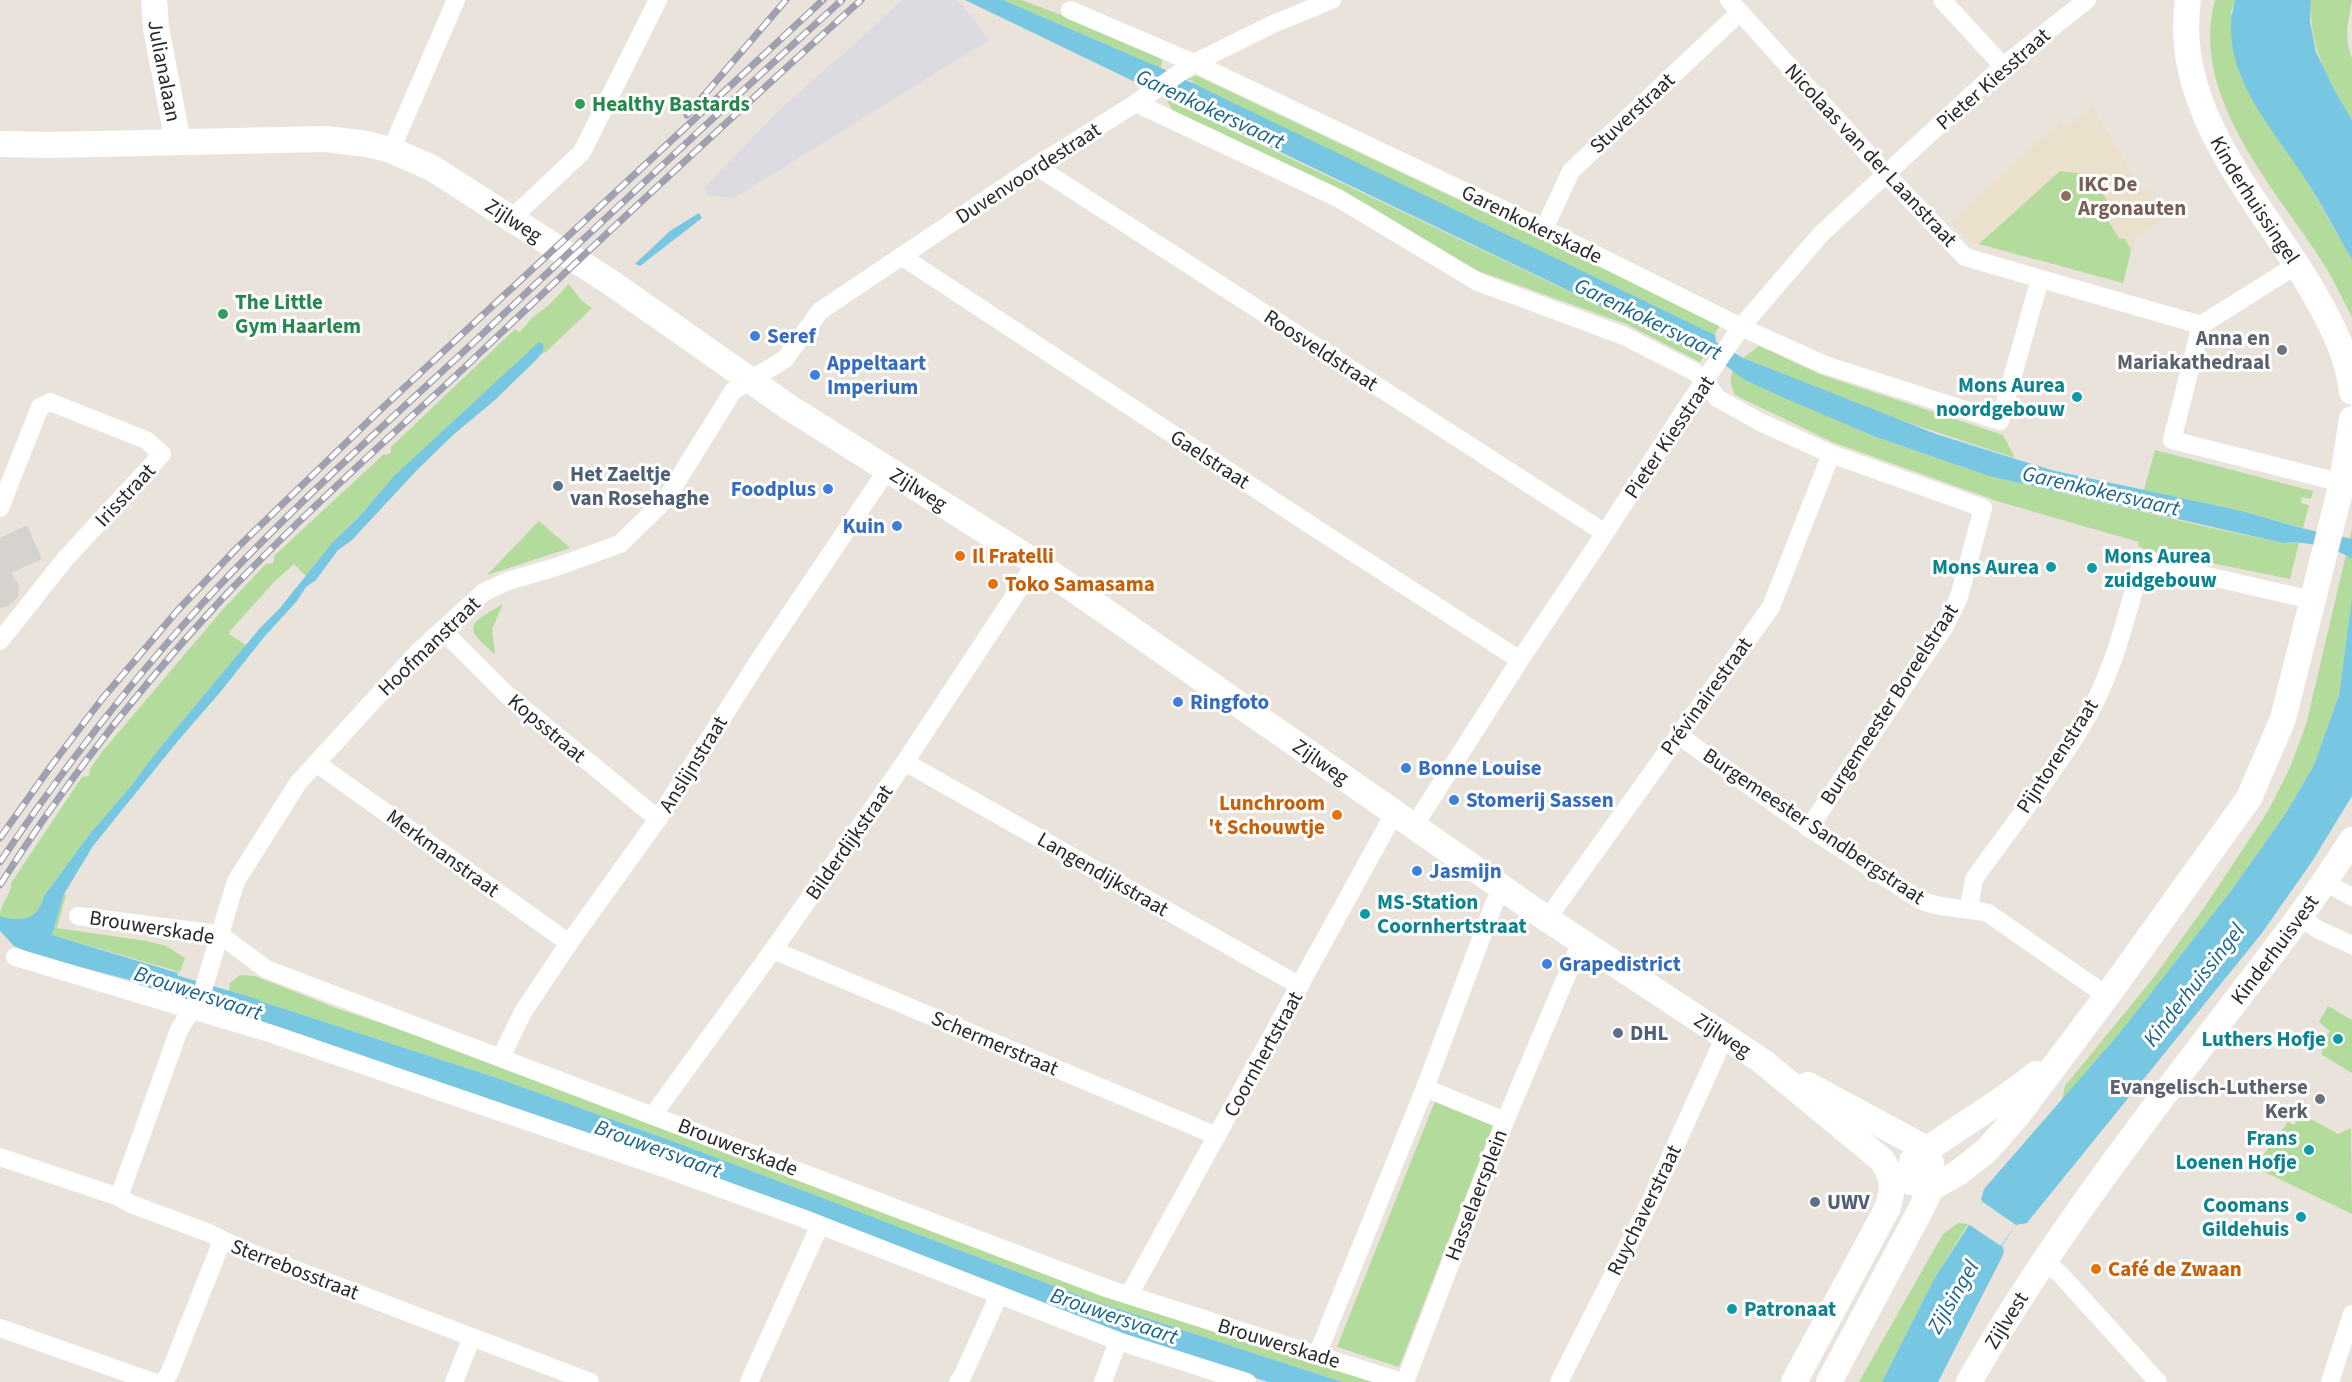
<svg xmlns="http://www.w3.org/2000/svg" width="2352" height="1382" viewBox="0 0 2352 1382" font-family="'Source Sans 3',sans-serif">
  <rect width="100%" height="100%" fill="#e9e3db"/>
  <path fill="#dddbe2" d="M902,0H956L961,3L989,40L734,198L708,195L703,189L779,110L870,30Z"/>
  <path fill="#eae0cc" d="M2092,106L2142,190L2147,188L2165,218L2136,237L2123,283L1970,242L1951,221L2060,122L2067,128Z"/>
  <g fill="#b2db9c">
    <path d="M1003,0H1021L1056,13L1162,58L1161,68Z"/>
    <path d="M2215,0H2235L2231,12L2260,113L2305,178L2352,260V317C2342,298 2333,278 2321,260C2273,186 2189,95 2215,0Z"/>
    <path d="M2311,0H2352L2347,29L2348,46L2352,59V120C2328,79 2309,49 2311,0Z"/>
    <path d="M1197,76L1721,324L1715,333L1716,341L1715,335L1192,84L1190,83L1194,81L1186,79Z"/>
    <path d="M1166,99L1702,355L1701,356H1704L1700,362L1626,324L1476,270L1368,205L1173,111Z"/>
    <path d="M2060,171L2091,175L2113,210L2105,216L2119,238L2125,239L2131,250L2123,283L1979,244Z"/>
    <path d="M569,284L582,301L592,308L546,352L542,353L539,343L394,476L358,518L332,543L306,576L294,564L274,582L230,631L229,634L246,645L155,754L131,786L89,835L44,896C38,921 20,922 0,916C0,904 12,894 11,883L82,777L89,776L90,769L101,753L224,608L266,564L273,563L275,555L384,454L387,455L391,452V447L515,329L520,332L533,317L549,305Z"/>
    <path d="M1759,346L1819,374L2003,435L2015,458L1882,414L1743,358Z"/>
    <path d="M1734,370L1745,380L1876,437L1989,476L2203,526L2283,543H2299L2290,579L2147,550L2138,546L2139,542L2000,502L1832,442L1735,395C1731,386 1728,378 1734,370Z"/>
    <path d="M2155,450L2313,491L2311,499L2302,497L2301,503L2309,505L2303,528L2242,511L2144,490Z"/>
    <path d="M539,521L570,548L487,575Z"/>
    <path d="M2352,529V598L2339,695L2314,765L2286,813L2231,891L2118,1035L2062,1100L2065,1086L2154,977L2206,905L2268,811L2289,770L2306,725Z"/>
    <path d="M503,604L492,629L495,654C462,626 468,625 503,604Z"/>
    <path d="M64,894L66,895L57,928L146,941L166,946L185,958L180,972L52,935Z"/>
    <path d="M240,975L255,976L333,1007L489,1060L1382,1382H1342L1091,1300L683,1145L491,1076L229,991L230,983Z"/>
    <path d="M2328,1006L2352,1020V1073L2321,1054L2323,1051L2318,1047L2330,1031L2319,1022Z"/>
    <path d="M1436,1099L1494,1123L1399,1367L1337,1347Z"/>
    <path d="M2302,1114L2338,1134L2351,1128L2352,1214L2254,1167L2288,1122L2294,1125Z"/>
    <path d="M1958,1223L1968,1224L1934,1279L1882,1382H1859L1943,1234Z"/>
  </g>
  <path fill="#d6d2cd" d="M27,525L42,559L11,573L19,585L18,597L8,606L0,608V538Z"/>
  <g fill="#77c6e2">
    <path d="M965,0H1003L1161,68L1715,335L1716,342L1743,358L1936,434L2051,470L2242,511L2305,529L2352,539V559C2335,547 2303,541 2283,543L1989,476L1876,437L1789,400L1745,380L1709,353L1702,355Z"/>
    <path d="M2235,0H2311L2310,21L2316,52L2335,91L2352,120V260C2336,232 2321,203 2304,177C2269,124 2216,68 2235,0Z"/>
    <path d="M699,213L702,218L640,266L635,264L670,231Z"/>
    <path d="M539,342L544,345L542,353L536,360L496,399L453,435L418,469L352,540L338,550L316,580L306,587L297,601L265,636L222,690L177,742L93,846L64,894L52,935L178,973L171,991L35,955L14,946L0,931V916C20,922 38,921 44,896L89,835L131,786L155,754L260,628L280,608L332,543L358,518L394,476Z"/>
    <path d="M2352,598V796L2313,860L2262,933L2027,1223L2016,1225L2002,1246L2004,1251L2002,1257L1938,1382H1882L1934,1279L1983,1203L1981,1199L1984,1189L2118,1035L2231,891L2286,813L2314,765L2339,695Z"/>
    <path d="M229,991L491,1076L683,1145L1091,1300L1342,1382H1268L1109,1330L467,1094L224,1008Z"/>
  </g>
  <path fill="#e9e3db" d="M1983,1202L2016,1225L2001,1246L1968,1224Z"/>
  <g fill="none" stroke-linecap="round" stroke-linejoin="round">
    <path stroke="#77c6e2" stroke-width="21" d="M146,977L254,1009"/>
    <g stroke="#fff" stroke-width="18">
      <path d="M1729,0L1886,174L1965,257L2201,325L2284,273L2296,263"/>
      <path d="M1942,0L2003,66"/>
      <path d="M1070,10L1194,63L1544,229L1741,327L1825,365L2000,421L2040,279"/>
      <path d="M1136,103L1338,198L1478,282L1624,336L1695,372L1705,381L1717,398L1760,422L1831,454L1983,508L1959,597L1945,626L1809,828"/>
      <path d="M391,150L456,0"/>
      <path d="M1036,166L1605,533"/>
      <path d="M511,219L582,152L658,0"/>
      <path d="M1544,229L1571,171L1740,12"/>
      <path d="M901,256L1326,535L1520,660"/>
      <path d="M2201,325L2172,440L2342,483"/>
      <path d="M0,508L40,407L50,402L146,440L162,454L66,558L0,641"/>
      <path d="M442,630L507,695L658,819"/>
      <path d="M1678,735L1809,828L1920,900C1941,909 1966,908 1988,913L2107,996"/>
      <path d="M905,762L1300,986"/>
      <path d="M316,763L569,943"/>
      <path d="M1414,826L1520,660L1605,533L1690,402L1741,327L1821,234L2003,66L2087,0"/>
      <path d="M2325,882L2352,897"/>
      <path d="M1969,908L1974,879C2009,830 2048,781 2080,729C2112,679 2126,618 2142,561L2312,600"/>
      <path d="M78,916L219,934L266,969L1106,1288L1402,1382"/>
      <path d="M2300,917L2317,929L2352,945"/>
      <path d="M1547,919L1771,607L1831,454"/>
      <path d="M773,950L1217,1136"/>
      <path d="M15,957L269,1033L672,1171L802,1218L1118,1341L1247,1382"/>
      <path d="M501,1057L523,1012L569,943L658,819L761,657L887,470"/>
      <path d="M1425,1088L1505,1121"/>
      <path d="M653,1115L773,950L905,762L1036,563"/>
      <path d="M0,1157L119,1197L131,1204L209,1233L241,1249L590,1382"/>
      <path d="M119,1197L179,1030L188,1015L197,1010L236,881L298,783L417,653L484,592L508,581L556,567L620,544L666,499L733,391L785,359L820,311L1036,166L1136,103L1194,63L1273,24L1332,0"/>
      <path d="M2045,1261L2060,1274L2158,1382"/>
      <path d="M1129,1295L1395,812"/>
      <path d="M0,1328L153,1382"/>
      <path d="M1317,1355L1425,1088L1494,904L1503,888"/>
      <path d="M163,1382L169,1374L222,1241"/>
      <path d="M454,1382L472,1337"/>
      <path d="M749,1382L820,1225"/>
      <path d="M958,1382L962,1377L999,1295"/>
      <path d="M1103,1382L1118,1341"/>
      <path d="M1405,1382L1505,1121L1581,942"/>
      <path d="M1559,1382L1650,1202L1725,1036"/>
      <path d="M2330,1382L2352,1314"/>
    </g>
    <g stroke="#fff" stroke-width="26">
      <path id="s1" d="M154,0L156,28L178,142"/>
      <path id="s2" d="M2188,0C2172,108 2256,197 2308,283C2328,317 2348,353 2352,392"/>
      <path id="s3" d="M0,144L51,145L326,139L367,144L391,150L432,168L610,282L787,406L1036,563L1547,919L1762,1061L1882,1160C1894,1179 1894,1185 1888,1207L1794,1382"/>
      <path d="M1808,1085L1919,1145L1931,1163L1932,1176L1931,1188L1920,1211L1829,1382"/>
      <path d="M1912,1161C1952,1130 1997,1106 2036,1074"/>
      <path d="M1892,1176L1931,1188L1958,1173L1987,1150L2017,1116L2107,996L2249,798L2283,719L2342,483L2352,419"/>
      <path id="s4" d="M1969,1382C2036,1265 2117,1156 2199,1049C2251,980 2306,913 2352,840"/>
    </g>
    <g stroke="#9fa1b1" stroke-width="7">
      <g id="rail">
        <path d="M687,115L786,0"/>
        <path d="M0,838L51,766L102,699L178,610L237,548L377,413L823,0"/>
        <path d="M0,862C61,771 128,685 202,604C287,512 381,428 473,343C595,228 717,113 842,0"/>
        <path d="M0,885C64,784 139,688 221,600C298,519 382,444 464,368C595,244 727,121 861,0"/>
      </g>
    </g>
    <use href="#rail" stroke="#fff" stroke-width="4.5" stroke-dasharray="14" stroke-linecap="butt"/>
  </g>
  <g fill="#2e9e5b" stroke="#fff" stroke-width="2">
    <circle cx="580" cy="104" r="6"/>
    <circle cx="223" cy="314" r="6"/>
  </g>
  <circle fill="#8d6e63" stroke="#fff" stroke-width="2" cx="2066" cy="196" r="6"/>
  <g fill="#3f7fe0" stroke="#fff" stroke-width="2">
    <circle cx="755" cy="336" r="6"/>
    <circle cx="815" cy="375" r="6"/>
    <circle cx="828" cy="489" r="6"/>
    <circle cx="897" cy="526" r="6"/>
    <circle cx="1178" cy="702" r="6"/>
    <circle cx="1406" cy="768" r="6"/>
    <circle cx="1454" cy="800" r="6"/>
    <circle cx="1417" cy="871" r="6"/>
    <circle cx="1547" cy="964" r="6"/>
  </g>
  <g fill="#6b7280" stroke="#fff" stroke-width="2">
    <circle cx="2282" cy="350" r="6"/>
    <circle cx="2320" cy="1099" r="6"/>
  </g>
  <g fill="#0f9aa8" stroke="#fff" stroke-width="2">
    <circle cx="2077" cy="397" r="6"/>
    <circle cx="2051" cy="567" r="6"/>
    <circle cx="2092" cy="568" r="6"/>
    <circle cx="1365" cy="914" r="6"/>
    <circle cx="2338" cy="1039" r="6"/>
    <circle cx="2309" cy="1150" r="6"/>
    <circle cx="2301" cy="1217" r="6"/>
    <circle cx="1732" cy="1309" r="6"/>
  </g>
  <g fill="#5c6f8a" stroke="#fff" stroke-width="2">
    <circle cx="558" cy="486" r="6"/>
    <circle cx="1618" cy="1033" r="6"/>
    <circle cx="1815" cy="1202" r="6"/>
  </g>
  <g fill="#e8710a" stroke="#fff" stroke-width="2">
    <circle cx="960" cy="556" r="6"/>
    <circle cx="993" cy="584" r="6"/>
    <circle cx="1337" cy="815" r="6"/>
    <circle cx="2096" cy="1269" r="6"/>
  </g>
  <g text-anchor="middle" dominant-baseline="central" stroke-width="6" stroke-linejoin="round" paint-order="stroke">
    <g font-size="21" fill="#282828" stroke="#fff">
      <text stroke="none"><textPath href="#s1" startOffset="72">Julianalaan</textPath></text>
      <text transform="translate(1993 79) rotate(-41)">Pieter Kiesstraat</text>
      <text transform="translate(1632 113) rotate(-43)">Stuverstraat</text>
      <text transform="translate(1871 155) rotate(47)">Nicolaas van der Laanstraat</text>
      <text transform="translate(1028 173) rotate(-33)">Duvenvoordestraat</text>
      <text stroke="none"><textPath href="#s2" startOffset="216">Kinderhuissingel</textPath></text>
      <text stroke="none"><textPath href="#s3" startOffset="534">Zijlweg</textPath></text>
      <text transform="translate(1532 224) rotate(26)">Garenkokerskade</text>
      <text transform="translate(1321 350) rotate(33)">Roosveldstraat</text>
      <text transform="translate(1669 437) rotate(-56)">Pieter Kiesstraat</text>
      <text transform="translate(1210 459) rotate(33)">Gaelstraat</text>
      <text stroke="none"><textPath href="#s3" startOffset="1020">Zijlweg</textPath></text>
      <text transform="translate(125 495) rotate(-47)">Irisstraat</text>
      <text transform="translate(429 646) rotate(-44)">Hoofmanstraat</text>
      <text transform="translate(1706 696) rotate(-54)">Prévinairestraat</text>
      <text transform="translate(1889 704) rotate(-57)">Burgemeester Boreelstraat</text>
      <text transform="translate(547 728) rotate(40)">Kopsstraat</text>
      <text transform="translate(2057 756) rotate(-57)">Pijntorenstraat</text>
      <text stroke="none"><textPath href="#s3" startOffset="1506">Zijlweg</textPath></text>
      <text transform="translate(693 764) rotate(-58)">Anslijnstraat</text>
      <text transform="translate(1814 826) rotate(34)">Burgemeester Sandbergstraat</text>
      <text transform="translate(849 842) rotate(-55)">Bilderdijkstraat</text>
      <text transform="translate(443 853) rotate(36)">Merkmanstraat</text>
      <text transform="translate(1103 874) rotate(30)">Langendijkstraat</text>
      <text transform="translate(152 927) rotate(9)">Brouwerskade</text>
      <text stroke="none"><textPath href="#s4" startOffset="530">Kinderhuisvest</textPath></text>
      <text stroke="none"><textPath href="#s3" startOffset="1992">Zijlweg</textPath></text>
      <text transform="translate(995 1043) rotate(23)">Schermerstraat</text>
      <text transform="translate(1263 1054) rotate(-61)">Coornhertstraat</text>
      <text transform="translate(738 1147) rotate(21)">Brouwerskade</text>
      <text transform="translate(1476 1195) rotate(-69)">Hasselaersplein</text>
      <text transform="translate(1644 1210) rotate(-64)">Ruychaverstraat</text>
      <text transform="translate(295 1269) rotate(21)">Sterrebosstraat</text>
      <text stroke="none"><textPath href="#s4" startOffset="72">Zijlvest</textPath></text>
      <text transform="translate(1279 1343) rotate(17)">Brouwerskade</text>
    </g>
    <g font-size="21" font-weight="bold" fill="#27864d" stroke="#fff" text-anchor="start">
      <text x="592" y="104">Healthy Bastards</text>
      <text x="235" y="302">The Little<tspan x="235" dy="24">Gym Haarlem</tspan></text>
    </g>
    <g font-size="21" font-weight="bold" fill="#785e54" stroke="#fff" text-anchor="start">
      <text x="2078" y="184">IKC De<tspan x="2078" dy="24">Argonauten</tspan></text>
    </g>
    <g font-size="21" font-weight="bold" fill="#366cbe" stroke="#fff" text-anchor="start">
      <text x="767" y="336">Seref</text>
      <text x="827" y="363">Appeltaart<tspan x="827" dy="24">Imperium</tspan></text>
      <text x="816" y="489" text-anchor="end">Foodplus</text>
      <text x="885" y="526" text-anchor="end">Kuin</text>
      <text x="1190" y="702">Ringfoto</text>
      <text x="1418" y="768">Bonne Louise</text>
      <text x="1466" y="800">Stomerij Sassen</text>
      <text x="1429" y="871">Jasmijn</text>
      <text x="1559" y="964">Grapedistrict</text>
    </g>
    <g font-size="21" font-weight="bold" fill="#5b616d" stroke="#fff" text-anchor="end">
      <text x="2270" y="338">Anna en<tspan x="2270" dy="24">Mariakathedraal</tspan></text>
      <text x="2308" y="1087">Evangelisch-Lutherse<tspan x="2308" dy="24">Kerk</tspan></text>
    </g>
    <g font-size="21" font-weight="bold" fill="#0d838f" stroke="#fff" text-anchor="end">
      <text x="2065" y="385">Mons Aurea<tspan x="2065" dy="24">noordgebouw</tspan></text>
      <text x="2104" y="556" text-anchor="start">Mons Aurea<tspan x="2104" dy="24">zuidgebouw</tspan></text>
      <text x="2039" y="567">Mons Aurea</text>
      <text x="1377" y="902" text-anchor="start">MS-Station<tspan x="1377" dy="24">Coornhertstraat</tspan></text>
      <text x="2326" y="1039">Luthers Hofje</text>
      <text x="2297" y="1138">Frans<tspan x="2297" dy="24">Loenen Hofje</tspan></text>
      <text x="2289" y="1205">Coomans<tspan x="2289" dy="24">Gildehuis</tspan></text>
      <text x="1744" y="1309" text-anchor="start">Patronaat</text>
    </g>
    <g font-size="21" font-weight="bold" fill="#4e5e75" stroke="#fff" text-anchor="start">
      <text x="570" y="474">Het Zaeltje<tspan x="570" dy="24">van Rosehaghe</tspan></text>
      <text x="1630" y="1033">DHL</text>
      <text x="1827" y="1202">UWV</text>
    </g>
    <g font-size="21" font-weight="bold" fill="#c56008" stroke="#fff" text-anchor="start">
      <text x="972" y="556">Il Fratelli</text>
      <text x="1005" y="584">Toko Samasama</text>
      <text x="1325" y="803" text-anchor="end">Lunchroom<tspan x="1325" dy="24">'t Schouwtje</tspan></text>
      <text x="2108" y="1269">Café de Zwaan</text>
    </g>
    <g font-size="22" font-style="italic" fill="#19648b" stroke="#fff">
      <text transform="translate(1210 109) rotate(25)">Garenkokersvaart</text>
      <text transform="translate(1648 319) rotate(26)">Garenkokersvaart</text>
      <text transform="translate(2101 491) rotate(13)">Garenkokersvaart</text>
      <text transform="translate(2194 985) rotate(-52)">Kinderhuissingel</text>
      <text transform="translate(198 993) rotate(18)">Brouwersvaart</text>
      <text transform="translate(658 1149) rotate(20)">Brouwersvaart</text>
      <text transform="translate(1953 1297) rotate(-60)">Zijlsingel</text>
      <text transform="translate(1114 1316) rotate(19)">Brouwersvaart</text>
    </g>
  </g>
</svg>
